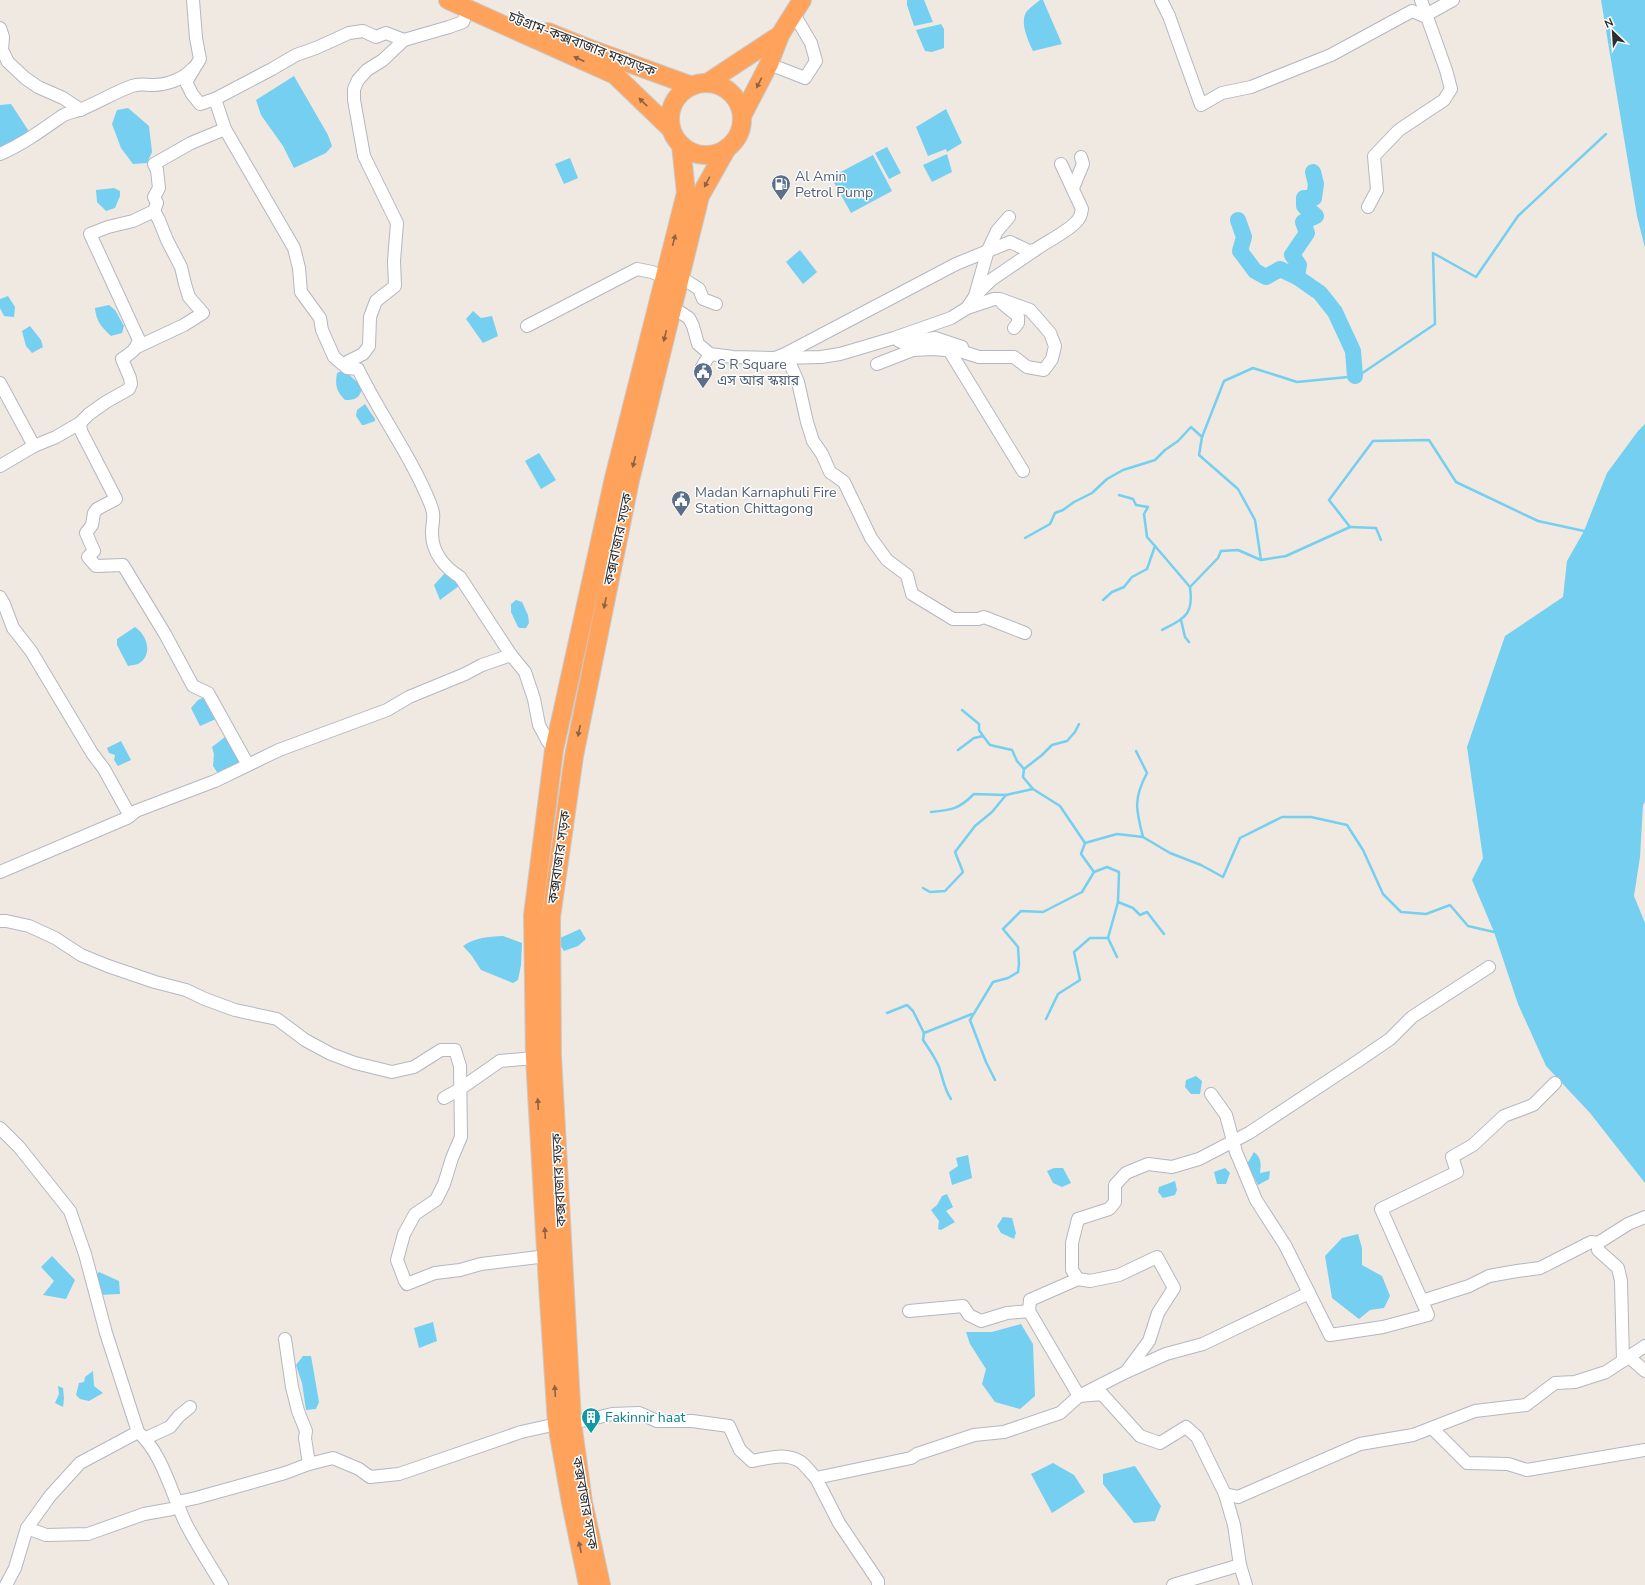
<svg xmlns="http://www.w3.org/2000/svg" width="1645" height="1585" viewBox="0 0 1645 1585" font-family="'Nunito Sans','Noto Sans Bengali',sans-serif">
  <rect width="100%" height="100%" fill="#efe9e1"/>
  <g fill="#75cff0">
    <path d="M907,0H924L933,22L914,26L907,5Z"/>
    <path d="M1040,0H1043L1062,44L1033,51C1028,41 1019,21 1027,11C1031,7 1036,3 1040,0Z"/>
    <path d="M1601,0H1645V248L1637,216Z"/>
    <path d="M941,24L944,29V48L932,52L925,51L916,30Z"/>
    <path d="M294,76L328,135L332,146L326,153L294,168L283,146L261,115L256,100Z"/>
    <path d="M11,104L28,130L27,136L0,149V105Z"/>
    <path d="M128,108L149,126L152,152L147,163L133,164L121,148L112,124L117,110Z"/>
    <path d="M946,109L962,143L947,152L946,149L928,156L916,127Z"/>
    <path d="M887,147L901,173L889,179L875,153Z"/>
    <path d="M947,154L952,172L932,182L923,165Z"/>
    <path d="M873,155L892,191L851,213L831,177Z"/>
    <path d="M570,158L578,178L564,184L555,164Z"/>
    <path d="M114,188L120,191V196L115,208L106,211L97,202L96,190Z"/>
    <path d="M800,250L817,272L803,284L786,262Z"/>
    <path d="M8,296L15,307L14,317L4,316L0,308V299Z"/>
    <path d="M109,305L115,310L124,326L122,333L111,336C102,328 96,321 95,308Z"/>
    <path d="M473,311L481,318L492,316L498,336L483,343L466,319Z"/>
    <path d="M30,326L41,340L43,347L32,353L26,346L22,331Z"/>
    <path d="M344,370L357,382L362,389C359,399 354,400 345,400C336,391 335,385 337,373Z"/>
    <path d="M365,404L375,419V421L364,425H362L356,416L357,410Z"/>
    <path d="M1645,424V802L1643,805L1640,857L1634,896L1645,923V1183L1590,1113L1546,1066L1518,1004L1494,932L1472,880L1483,858L1467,747L1505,636L1563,597L1567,561L1584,531L1607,473L1638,431Z"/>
    <path d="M539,453L556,480L541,489L525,461Z"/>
    <path d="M445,573L459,586L440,600L434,585Z"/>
    <path d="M516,600L522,602L528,615L529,623L526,628H520L518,627L511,612V604Z"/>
    <path d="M135,627C147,635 154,655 138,664C136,665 131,665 128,666L117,645V639Z"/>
    <path d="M207,696L216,719L200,726L191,708L198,700Z"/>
    <path d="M225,737L233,745L241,765L219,775L213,766L214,754L212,747Z"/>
    <path d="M121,741L131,760L118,766L114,760L115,755L109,753L107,748Z"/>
    <path d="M580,929L586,939L578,946L564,951L558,942L560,938Z"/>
    <path d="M503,936L522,943L521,965L518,980L513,983L481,970L472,956L463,946C476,937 488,937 503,936Z"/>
    <path d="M1196,1076L1202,1081L1200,1094H1191L1185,1087L1186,1080Z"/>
    <path d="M1254,1152C1262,1158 1261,1165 1260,1173L1270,1171L1269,1179L1258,1185L1247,1164Z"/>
    <path d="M968,1155L972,1178L952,1185L949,1172L958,1166L956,1158Z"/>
    <path d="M1054,1168H1063L1071,1183L1062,1187L1053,1183L1047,1171Z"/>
    <path d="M1225,1168L1230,1173L1226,1184H1217L1214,1172Z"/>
    <path d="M1175,1181L1177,1190L1175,1195L1163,1198L1158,1192L1159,1187Z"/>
    <path d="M947,1194L953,1207L946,1211L955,1222L941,1230L938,1229L939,1221L931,1210L937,1205L942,1196Z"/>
    <path d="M1003,1217L1012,1218L1016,1233L1014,1239L1001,1233L997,1226Z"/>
    <path d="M1358,1234L1362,1248V1265L1382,1276L1390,1296L1384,1308L1370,1310L1359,1319L1332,1298L1325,1256L1342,1238Z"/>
    <path d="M52,1256L75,1280L66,1299L43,1295L54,1281L41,1267Z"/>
    <path d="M99,1272L119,1281L120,1294L99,1295L95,1276Z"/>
    <path d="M433,1322L437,1341L419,1348L414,1328Z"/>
    <path d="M1021,1324L1033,1344L1035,1396L1020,1409L995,1402L982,1384L986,1369L970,1344L966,1332H992Z"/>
    <path d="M303,1356H311L319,1402L316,1409L306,1410L302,1383L296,1365Z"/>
    <path d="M93,1371L94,1386L103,1393L89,1401L80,1399L76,1395L79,1383L84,1382L85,1377Z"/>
    <path d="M58,1386L63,1388L64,1398L63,1407L55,1403L59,1394Z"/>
    <path d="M1053,1463L1074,1475L1085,1492L1052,1513L1031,1474Z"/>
    <path d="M1135,1466L1161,1506L1155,1521L1134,1523L1103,1484V1474Z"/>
  </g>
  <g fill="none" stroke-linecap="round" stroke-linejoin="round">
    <g stroke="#75cff0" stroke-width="2.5">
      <path d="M1119,495L1133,499L1136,505L1148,507L1144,514L1147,537L1155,546"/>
      <path d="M1350,527L1376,528L1381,540"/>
      <path d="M1025,538L1050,524L1055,513L1063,510L1074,502L1092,493L1107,479L1123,470L1155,460L1165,450L1178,441L1191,427L1202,437"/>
      <path d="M1261,560L1255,520L1238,489L1199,455L1202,437L1224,381L1253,368L1297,382L1358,376L1435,324L1433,253L1476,277L1518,216L1606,134"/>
      <path d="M1103,600L1112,592L1124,587L1132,577L1147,569L1155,546L1190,587L1218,558L1221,551L1238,550L1261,560L1286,556L1350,527L1329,500L1373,441L1429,440L1456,482L1538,521L1584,531"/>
      <path d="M1181,620L1185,637L1189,642"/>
      <path d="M1162,630C1185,618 1194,615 1190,587"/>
      <path d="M962,710L979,724V730L983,736"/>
      <path d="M1079,724L1075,732L1067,741L1052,745L1042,755L1024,769L1023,777L1033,789L1060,806L1085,843L1117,834L1143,837L1170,853L1201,865L1223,877L1240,838L1282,817H1311L1347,825L1363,850L1383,894L1401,912L1426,914L1450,905L1468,926L1494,932L1496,930"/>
      <path d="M958,750L974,738L983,736L990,745L1012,750L1017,761L1024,769"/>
      <path d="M1136,751L1147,773C1133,799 1136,810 1143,837"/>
      <path d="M931,812C952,810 959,809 974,794L1006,795L1033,789"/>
      <path d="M1085,843L1081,854L1094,872L1107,867L1119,872L1118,902L1108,938L1117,957"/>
      <path d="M923,888L930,892L945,891L963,872L955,852L975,826L992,812L1006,795"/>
      <path d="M1118,902L1133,908L1140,915L1147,912L1164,934"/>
      <path d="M887,1013L907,1005L913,1011L924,1033L972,1014"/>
      <path d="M1046,1019L1058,994L1080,980L1074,952L1090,938H1108"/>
      <path d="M970,1020L993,982L1008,978L1018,972L1019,964L1018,947L1003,929L1021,911L1043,912L1082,892L1094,872"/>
      <path d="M970,1020L986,1062L995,1080"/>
      <path d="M924,1033L923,1040C929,1049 935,1057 939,1067C943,1078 944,1089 951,1099"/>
    </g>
    <g stroke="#75cff0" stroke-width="16">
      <path d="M1313,172L1316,184L1314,198H1304V206L1316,216L1303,222L1307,233L1292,255L1299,265L1297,277L1320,293L1335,312L1353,351L1355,376"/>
      <path d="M1238,220L1244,237L1240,251L1255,271L1266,277L1280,269L1297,277"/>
    </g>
    <g stroke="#b4b7c1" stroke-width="14">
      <g id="minor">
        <path d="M193,0L196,38L200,59L186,82L192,94L200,104L215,99L225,129L294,248L299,268L301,292L320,318L322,330L334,357L347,368L358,369C380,415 411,456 430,503C436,518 432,519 432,533C432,552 444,567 460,577L511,655L525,672L534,699L539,725L547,740L554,750"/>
        <path d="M1161,0L1169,16L1201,105L1222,93L1251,87L1331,55L1412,11L1424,16L1453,0"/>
        <path d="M0,28L3,37L2,50L8,62L25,78L38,87L63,98L81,110"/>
        <path d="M404,40L449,27L463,22L468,9"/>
        <path d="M769,64L805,78L816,61L811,43L794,14"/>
        <path d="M215,99L272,69L296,55L316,48L349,33L363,31L376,37L386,33L404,40L383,60L367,70L358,80L354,89V100L364,156L397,223L394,261L395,286L376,301L370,317L369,346L363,354L343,364"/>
        <path d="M0,154C23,144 42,130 62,116C68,112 76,112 82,109C99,102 115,92 132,86C140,83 146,85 153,85C166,85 184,79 192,69"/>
        <path d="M1073,188L1083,164L1081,157"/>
        <path d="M1368,207L1377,190L1374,156L1399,130L1444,100L1451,89L1446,70L1421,0"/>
        <path d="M679,276L699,289L703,299L716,304"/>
        <path d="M976,295L991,280L1035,250"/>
        <path d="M1002,303L1018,316V323L1014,328"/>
        <path d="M672,307L689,318L693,326L698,344L710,354L733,357L775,358L785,354L956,264L1010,242L1029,251L1035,250C1046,242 1069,231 1077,221C1081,217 1081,214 1082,209L1061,164"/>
        <path d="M527,326L637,269L652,272L665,278"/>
        <path d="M899,341L903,343L935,338L962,347"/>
        <path d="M137,347L184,325L203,313L189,297L185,284L181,267L167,240L159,220L154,211"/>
        <path d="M949,350L1023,471"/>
        <path d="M775,358L786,360L791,366L798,382L807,422L813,441L822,454L830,472L844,482L871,538L887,560L907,575L912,594L953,619H978L984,617L1025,633"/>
        <path d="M780,358L821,357L840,354L894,338L951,318L967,308L975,296L988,250L997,231L1009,217"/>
        <path d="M877,364L913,350L932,349L960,351L979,357H1014L1027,367L1044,370L1052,359L1055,346L1050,333L1030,310L1000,299H994L967,308"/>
        <path d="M702,367L710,354"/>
        <path d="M0,383L34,446"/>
        <path d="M80,423L81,431L116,499L97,509L94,513L92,525L86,533L94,551L88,557L96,566L123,565L165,634L193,686L208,693L248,765"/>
        <path d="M0,466L34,446L56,437L80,423L89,414L106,402L129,389L131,384L130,378L122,359C131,353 136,350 139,340L90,234L108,227L133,221L154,211L157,203L154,197L159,188L157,170L154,164L191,143L225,129"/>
        <path d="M0,597L4,604L13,628L31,651L92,753L104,769L130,816"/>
        <path d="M0,872L127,818L136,811L215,781L279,750L387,710L409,697L465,674L482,665L511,655"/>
        <path d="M0,921H6L29,926L55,938L81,955L108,966L155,982L186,990L205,999L235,1010L277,1019L305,1040L331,1054L355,1063L392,1072L414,1067L441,1050H455L460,1066L461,1137L452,1158L444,1184L436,1200L415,1214L404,1234L397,1260L405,1281L407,1284L435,1273L460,1270L481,1264L547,1256"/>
        <path d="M1555,1083L1533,1105L1504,1116L1473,1145L1452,1157L1457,1172L1381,1209L1422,1301L1469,1286L1489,1276L1517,1271L1540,1268L1591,1242L1598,1243"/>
        <path d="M1211,1094L1226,1115L1236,1152L1256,1200L1285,1245L1309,1293"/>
        <path d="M444,1098L460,1089L500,1061L535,1058"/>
        <path d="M0,1128L19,1147L70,1211L85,1254L106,1333L138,1432C162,1452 172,1495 186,1524C197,1545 210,1565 222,1585"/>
        <path d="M909,1311L963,1306L969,1315L981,1321L1007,1313L1029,1311L1079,1396L1126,1372L1166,1354L1203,1344L1309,1293L1330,1335L1383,1327L1428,1315L1422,1301"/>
        <path d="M1029,1311L1030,1300L1078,1279"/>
        <path d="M285,1339L292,1387L298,1411L306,1431L305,1438L309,1464"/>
        <path d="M1629,1357L1645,1371"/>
        <path d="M1623,1361L1621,1281L1618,1268L1598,1250V1243L1628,1224L1645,1217"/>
        <path d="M1126,1372L1149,1341L1158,1313L1174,1288L1157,1257L1119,1275L1090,1281L1078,1279L1072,1270V1243L1078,1219L1109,1209L1115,1202V1185L1126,1173L1148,1164L1172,1167L1199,1159L1249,1133L1358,1061L1390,1039L1412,1017L1489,967"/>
        <path d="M572,1422L587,1420L612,1414L639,1413L657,1421H692L729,1426L740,1450L752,1461C769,1458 786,1452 801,1462C806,1466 811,1473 816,1478L911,1458L917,1454L974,1435L1004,1432L1060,1413L1079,1396L1102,1394L1140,1436L1160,1443L1186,1427L1197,1437L1225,1494L1238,1497L1360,1444L1413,1435L1475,1411L1526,1405L1555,1383L1575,1382L1606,1372L1645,1346"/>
        <path d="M1432,1428L1467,1463L1508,1464L1527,1470L1645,1450"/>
        <path d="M146,1438L170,1427L179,1416L190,1407"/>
        <path d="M816,1478L839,1523L878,1581V1585"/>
        <path d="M1225,1494L1234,1525L1240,1565L1246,1585"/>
        <path d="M27,1528L46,1535L88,1534L144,1514L172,1509L178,1506L182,1501L196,1498L285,1473L309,1464L333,1458L359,1469L370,1477L399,1474L521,1432L557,1424"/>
        <path d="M6,1585L15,1568L27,1528L50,1496L80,1463L138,1432"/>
        <path d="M1173,1585L1240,1565"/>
      </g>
    </g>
    <g stroke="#c9c9c9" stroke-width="20">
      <g id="highway">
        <path d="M448,0L615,75L671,129"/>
        <path d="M548,32L593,50L692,86"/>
        <path d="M707,83L780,35"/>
        <circle cx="706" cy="119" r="36"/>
        <path d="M742,116L769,64L780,35L802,0"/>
        <path d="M588,1585L571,1503L557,1424L548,1285L535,1058L533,915L554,750L614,478L686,193L681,145"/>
        <path d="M601,1585L583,1502L572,1422L552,1056L551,917L574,756L630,480L700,196L727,148"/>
      </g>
    </g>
    <use href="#minor" stroke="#fff" stroke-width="12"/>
    <use href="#highway" stroke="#ffa35c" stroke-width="18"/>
  </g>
  <defs><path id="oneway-solid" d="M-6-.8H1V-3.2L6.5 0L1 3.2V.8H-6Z"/></defs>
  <g fill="#8c6343">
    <use href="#oneway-solid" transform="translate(579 59) rotate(-155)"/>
    <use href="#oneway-solid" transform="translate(759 83) rotate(117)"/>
    <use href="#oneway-solid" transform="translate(643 102) rotate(-136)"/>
    <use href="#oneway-solid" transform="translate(707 182) rotate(118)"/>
    <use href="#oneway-solid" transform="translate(674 240) rotate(-76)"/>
    <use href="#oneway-solid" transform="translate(665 336) rotate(104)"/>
    <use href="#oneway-solid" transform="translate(634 462) rotate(104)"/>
    <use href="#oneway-solid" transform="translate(605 603) rotate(102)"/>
    <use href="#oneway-solid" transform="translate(579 731) rotate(102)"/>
    <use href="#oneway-solid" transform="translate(538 1104) rotate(-93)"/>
    <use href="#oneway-solid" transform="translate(545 1233) rotate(-93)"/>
    <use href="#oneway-solid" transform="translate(555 1391) rotate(-94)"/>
    <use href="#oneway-solid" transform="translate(580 1547) rotate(-102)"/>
  </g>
  <defs>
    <g id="fuel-pin" transform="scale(1)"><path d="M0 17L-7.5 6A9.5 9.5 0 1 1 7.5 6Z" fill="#5c6f8a" stroke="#fff"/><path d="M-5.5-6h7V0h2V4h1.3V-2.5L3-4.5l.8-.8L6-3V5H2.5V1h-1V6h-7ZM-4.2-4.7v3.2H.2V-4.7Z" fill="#fff"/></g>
    <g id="civic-pin" transform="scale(1)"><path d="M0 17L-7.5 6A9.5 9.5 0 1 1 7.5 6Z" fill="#5c6f8a" stroke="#fff"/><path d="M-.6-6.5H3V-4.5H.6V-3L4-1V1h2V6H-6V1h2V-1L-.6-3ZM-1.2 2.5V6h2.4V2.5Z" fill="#fff"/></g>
    <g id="building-pin" transform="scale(1)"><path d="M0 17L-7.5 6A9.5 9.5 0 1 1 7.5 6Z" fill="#0f9aa8" stroke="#fff"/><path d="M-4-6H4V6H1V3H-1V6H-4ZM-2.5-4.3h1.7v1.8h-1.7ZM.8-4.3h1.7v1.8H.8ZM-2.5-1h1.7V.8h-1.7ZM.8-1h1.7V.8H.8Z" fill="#fff"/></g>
  </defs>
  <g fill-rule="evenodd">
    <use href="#fuel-pin" x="781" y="184"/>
    <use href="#civic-pin" x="703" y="372"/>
    <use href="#civic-pin" x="681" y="500"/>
    <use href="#building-pin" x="591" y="1417"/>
  </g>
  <g text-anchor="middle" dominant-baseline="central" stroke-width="3" stroke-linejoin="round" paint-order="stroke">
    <g font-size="14" fill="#2e2e2e" stroke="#fff">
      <text transform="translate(582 44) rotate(21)">চট্টগ্রাম-কক্সবাজার মহাসড়ক</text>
      <text transform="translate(618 539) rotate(-78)">কক্সবাজার সড়ক</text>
      <text transform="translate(559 857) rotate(-82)">কক্সবাজার সড়ক</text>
      <text transform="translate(559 1180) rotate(-93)">কক্সবাজার সড়ক</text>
      <text transform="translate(585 1503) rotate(80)">কক্সবাজার সড়ক</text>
    </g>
    <g font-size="14" fill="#4e5e75" stroke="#fff" text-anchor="start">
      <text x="795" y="176">Al Amin<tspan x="795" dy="16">Petrol Pump</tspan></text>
      <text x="717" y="364">S R Square<tspan x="717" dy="16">এস আর স্কয়ার</tspan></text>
      <text x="695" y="492">Madan Karnaphuli Fire<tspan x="695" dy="16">Station Chittagong</tspan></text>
    </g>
    <g font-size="14" fill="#0d838f" stroke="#fff" text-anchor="start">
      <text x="605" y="1417">Fakinnir haat</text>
    </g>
  </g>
  <g transform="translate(1613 32) rotate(335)" stroke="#ffffff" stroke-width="3" paint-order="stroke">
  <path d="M0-3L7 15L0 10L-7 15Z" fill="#2e2e2e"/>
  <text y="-6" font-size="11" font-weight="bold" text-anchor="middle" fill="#2e2e2e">N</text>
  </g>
</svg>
